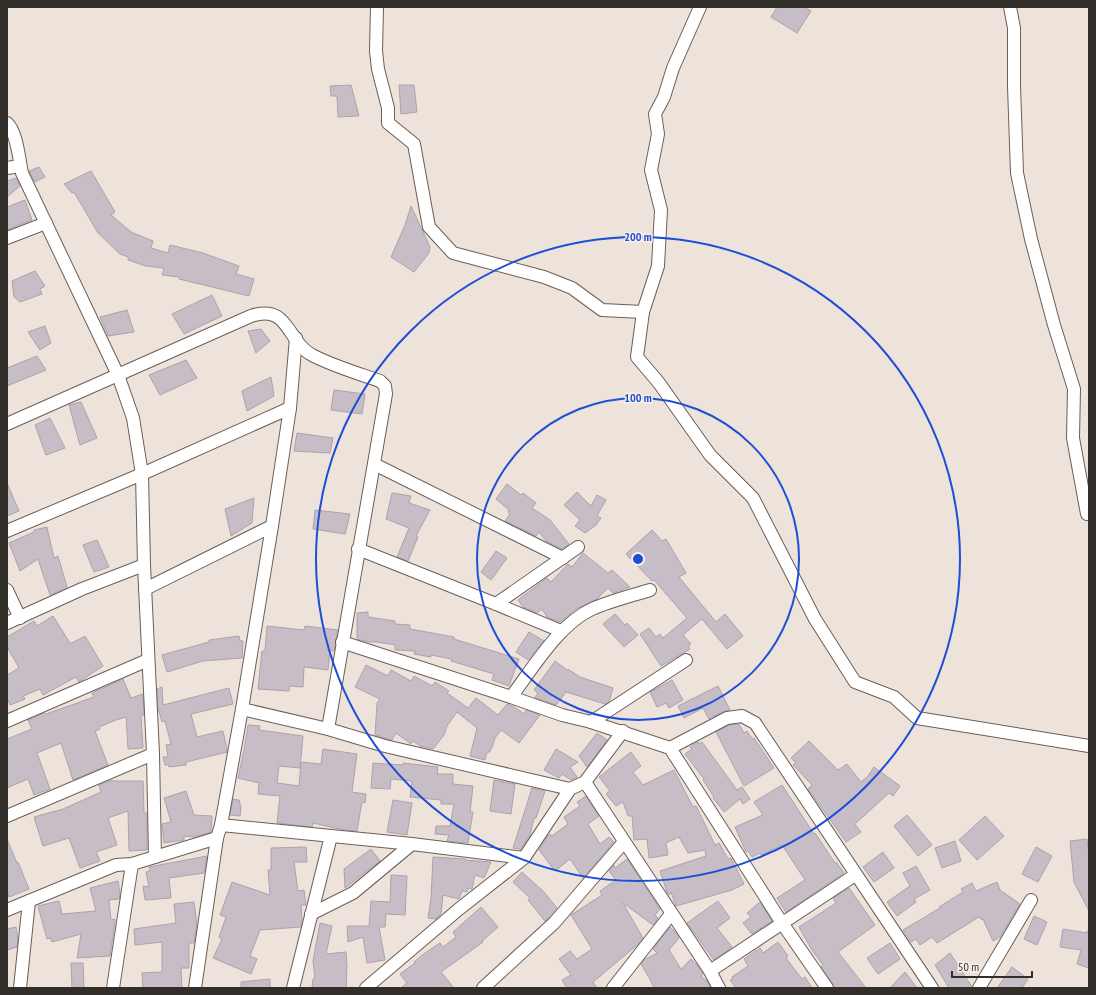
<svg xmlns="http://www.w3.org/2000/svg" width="1096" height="995" viewBox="0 0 1096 995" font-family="'PT Sans Narrow',sans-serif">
  <rect width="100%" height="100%" fill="#eee3da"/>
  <g fill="#c7bdc6" stroke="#aca2ab">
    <path d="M777,7H804L811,11L797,33L771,17Z"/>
    <path d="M351,85L359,116L338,117L337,96H331L330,86Z"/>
    <path d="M399,85H414L417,112L401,114Z"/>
    <path d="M39,167L45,177L35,182L29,171Z"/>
    <path d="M91,171L115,212L111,215L131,232L153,241L151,248L168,253L170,245L203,253L239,266L236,274L254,279L249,296L179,279V277L162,275L164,268L146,266L128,260V257L120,254L98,233L74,192L72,193L64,184Z"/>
    <path d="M16,178L20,186L7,197V181Z"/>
    <path d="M25,200L32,220L7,230V207Z"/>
    <path d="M411,206L430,247L429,253L414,272L391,257L405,225Z"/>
    <path d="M35,271L45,286L40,289L42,294L20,302L14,297L12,281Z"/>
    <path d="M212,295L222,316L184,334L172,314Z"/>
    <path d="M127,310L134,332L108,336L100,317Z"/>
    <path d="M45,326L51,343L40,350L28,332Z"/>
    <path d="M261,329L270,341L256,353L248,331Z"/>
    <path d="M37,356L46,370L7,386V368Z"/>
    <path d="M186,360L197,378L160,395L149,375Z"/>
    <path d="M271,377L274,396L247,411L242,391Z"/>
    <path d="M334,390L365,394L362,414L331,410Z"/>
    <path d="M81,402L97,438L80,445L69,405Z"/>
    <path d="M50,418L65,448L46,455L35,425Z"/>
    <path d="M297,433L333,438L330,453L294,451Z"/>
    <path d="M7,483L19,511L7,516Z"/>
    <path d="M507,484L521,495L523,493L536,503L532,508L550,520L569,544L562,549L546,541L539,532L536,536L505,521L510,514L508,512L509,510L496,499Z"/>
    <path d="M577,492L591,506L597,495L606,500L597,516L601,518L596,525L585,533L575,526L580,520L564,505Z"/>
    <path d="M392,493L411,496L409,503L430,510L416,536L418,537L408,561L397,557L409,528L386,519Z"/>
    <path d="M254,498L252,523L231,536L225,509Z"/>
    <path d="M315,510L350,514L345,534L313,529Z"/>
    <path d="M47,527L54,558L58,556L67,587L50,595L38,559L20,571L9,543L34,532V530Z"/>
    <path d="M652,530L662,541L666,539L686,573L679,577L716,622L725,614L743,636L727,649L702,619L683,635L691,644L688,646L690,649L661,666L640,634L649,628L656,637L660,634L663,638L687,618L654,580L652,581L626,554Z"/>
    <path d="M97,540L109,567L94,572L83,545Z"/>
    <path d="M496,551L507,558L491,580L481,572Z"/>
    <path d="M583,553L608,573L612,570L630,587L613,593L608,588L597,599L576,609L560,622L547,617L542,609L537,613L523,607L518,600L547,578L551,582L568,564L572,567Z"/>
    <path d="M368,612V617L395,621V624L410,625V629L454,637V639L519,659L509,686L492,680L494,674L451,661L452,659L431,655V657L414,654L415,651L395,650V645L377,642H368L357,639V613Z"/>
    <path d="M615,614L625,625L627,623L638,635L624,647L603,624Z"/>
    <path d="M53,616L70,643H72L85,636L103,666L79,682L76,677L43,695L40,689L23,696L25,699L10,705L7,697V675L19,668L7,647V637L34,621L37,626Z"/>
    <path d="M267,626L304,630L305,626L338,630L334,651L330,650L328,670L304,667L303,687L289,686V691L258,689L262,651H265Z"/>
    <path d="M529,632L544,641L528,660L516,652Z"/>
    <path d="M239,636L240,641H243L242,658L203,661L167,672L162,655L209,642V640Z"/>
    <path d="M555,661L567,670L568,669L580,677L613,688L609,702L605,704L566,692L556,705L536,698L535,697L538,693L534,690Z"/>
    <path d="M366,665L388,676L391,670L411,681L414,676L432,686L435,682L449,691L447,693L468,708L476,698L498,715L507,704L513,706L524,714L526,710L540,715L519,743L501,730L495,738L492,748H491L490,752H487L485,760L470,756L477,728L457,712L447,726L444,735L433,749L420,746L413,741L411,744L396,733L392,740L387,739L375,735L377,703L380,699L355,687Z"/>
    <path d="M123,679L131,698L143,694L144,715L141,716L143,748L128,749L126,717L116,720L99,727L100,729L95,731L108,765L73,780L61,743L37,753L50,789L34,795L28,779L7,788V739L32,729L28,720L44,713L46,714L94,697L92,693Z"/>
    <path d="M672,680L683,700L669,708L666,703L657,707L650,692Z"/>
    <path d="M718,686L730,710L724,711L709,719L703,708L684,718L678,706Z"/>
    <path d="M162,687L163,705L229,688L233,704L191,714L197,737L223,731L227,749V752L186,762V765L169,767V765H165L163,757H168L166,745L171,744L165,721L162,722L159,711L158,712L157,689Z"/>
    <path d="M739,724L744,733L747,731L752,739L754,738L774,768L744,786L716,732L729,725Z"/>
    <path d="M248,725L260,726L259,730L303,736L300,768L279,766L277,783L299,786L301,762L321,764L323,749L357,754L352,792L366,794L365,803L362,802L357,831L344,830L313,823L312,827L277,823L280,796L258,794L259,783L238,778L244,750Z"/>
    <path d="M597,733L607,740L587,767L579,756Z"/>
    <path d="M809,741L838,770L847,764L861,782L868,776L874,767L900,786L893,796L889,793L855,824L861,832L846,842L808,789L812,785L793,765L796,763L791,758Z"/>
    <path d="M698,742L699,744L702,742L737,790L742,787L750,799L743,804L740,799L724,812L713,798L714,797L703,780L704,779L685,754L692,749L690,747Z"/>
    <path d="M556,749L578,762L570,767L577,777L571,780L562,774L559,778L544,770Z"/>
    <path d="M631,752L641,766L633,772L643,785L674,770L693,807L696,806L715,845L719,843L728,859L731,858L744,884L732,890L676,906L671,892L669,895L667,892L660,871L706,856L705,850L688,853L679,837L666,843L668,855L649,858L647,839L634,840L632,816H628L623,802L616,806L606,794L610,791L599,777Z"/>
    <path d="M373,763L403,765V763L438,767L437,774H453V784L473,786L470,812H473L468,843L447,841L449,835L435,834L436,826H450L454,804H441V800L410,797L412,781L391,779L390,789L371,788Z"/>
    <path d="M112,780L113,781H143L144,813H147V850L129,851L128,811L108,818L117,845L96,852L100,861L80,868L69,838L43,846L34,817L63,809L101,792L99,785Z"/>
    <path d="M494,780L515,784L511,814L490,811Z"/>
    <path d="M782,785L814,834L815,833L835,863L836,862L844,873L786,912L777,898L805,880L782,845L761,855L760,853L752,857L748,851L746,852L735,827L763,815L754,802Z"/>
    <path d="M532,788L545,791L536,818H534L530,835L521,849L513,848Z"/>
    <path d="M186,791L194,815L212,816L211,832L195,837L184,836V840L164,843L162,824L171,822L164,798Z"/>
    <path d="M586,796L599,816L588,824L600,844L609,837L614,842L583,878L570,859L555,871L539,850L547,837L550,834L552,836L568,824L564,817L580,806L577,802Z"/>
    <path d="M233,799L239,800L241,807L240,816L230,815Z"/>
    <path d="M393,800L412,803L407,835L387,832Z"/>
    <path d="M907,815L932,845L918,856L894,826Z"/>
    <path d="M985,816L1004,836L977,860L959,840Z"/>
    <path d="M7,839L17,863L18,862L29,889L9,897L7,892Z"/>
    <path d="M1087,839L1089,856V911L1074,882L1070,841Z"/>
    <path d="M955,841L961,861L942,868L935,848Z"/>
    <path d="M306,847L307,862H294L298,891L304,890L306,905H301L302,920L301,927L260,930L250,956L257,959L251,974L213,958L222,939L219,937L226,917L220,915L232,882L270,895L268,870H271V848Z"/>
    <path d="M1036,847L1052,856L1038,882L1022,874Z"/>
    <path d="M371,849L380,861L345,888L344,869Z"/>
    <path d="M883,852L894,868L874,882L863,867Z"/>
    <path d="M207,856L204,873L169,878L171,898L145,900L143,886L149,887L146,872L150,871L149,867Z"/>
    <path d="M433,857L465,859V860L491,862L484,878L475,875L472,889L468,888L467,892L462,891L459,899L443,895L441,914L436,919L428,918L431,898Z"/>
    <path d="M627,859L660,909L655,915L658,918L653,925L623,903L643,938L636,946L593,982L597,988H567L562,980L571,975L559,959L570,951L577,959L592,949L571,915L602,895L600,891L616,880L609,871L614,865L615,868Z"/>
    <path d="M916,866L930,890L914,899L916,902L897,916L887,902L910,886L903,873Z"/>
    <path d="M522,872L543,891L557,908L545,921L528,900L530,898L513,882Z"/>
    <path d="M391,875L407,876L405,915L386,914L385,927H379L385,960L367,963L363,937L348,942L347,926H369L371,901L390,902Z"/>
    <path d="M118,881L120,893L119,899L109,900L111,920L115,919V922L110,956L77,958L81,934L52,942L50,938L47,939L38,906L59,901L62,914L96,911L90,888Z"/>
    <path d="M997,882L1000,890L1020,904L1000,937L993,941L983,919L982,920L979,917L937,943L932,937L920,945L916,939L911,942L903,930L940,908L939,907L963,892L961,889L972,883L976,891Z"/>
    <path d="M849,888L875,925L838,952L866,988H834L833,984L821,967L823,965L812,950L799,927L836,903L833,898Z"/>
    <path d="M718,901L730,918L717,928L732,947L714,960L687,923Z"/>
    <path d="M194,902L197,924L194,943H189V968H181L182,988H143L142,973L162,972V942L135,945L134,929L176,923L174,904Z"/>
    <path d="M760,902L772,921L752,934L743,923L751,917L747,913Z"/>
    <path d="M481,907L498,927L482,941L483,942L441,972L454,988H401L407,983L400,974L415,963L414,962L425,953L440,943L443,947L456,937L453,932Z"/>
    <path d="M1034,916L1047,922L1037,945L1024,939Z"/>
    <path d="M320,923L332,926L326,954L346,952L347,966L346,988H312L313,979H315L313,961Z"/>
    <path d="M16,927L18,939L17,947L7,950V929Z"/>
    <path d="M670,927L674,931L679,938L669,950L681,969L691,959L697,965L703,974L701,976L708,982L711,988H654L648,975V976L641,964L644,960L657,953L653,949Z"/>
    <path d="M1063,929L1087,933V931L1089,932V968L1077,964L1081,950L1060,947Z"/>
    <path d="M778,942L788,956L786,958L802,979L805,977L812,988H736L730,980L733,979L732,977L748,966L744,959L760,948L763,953Z"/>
    <path d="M890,943L900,959L878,974L867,958Z"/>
    <path d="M950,953L972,987V988H949L935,965Z"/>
    <path d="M71,963H83L84,988H72Z"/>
    <path d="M1012,967L1028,979L1022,988H997Z"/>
    <path d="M905,972L917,988H890Z"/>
    <path d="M270,979V988H241V982Z"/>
  </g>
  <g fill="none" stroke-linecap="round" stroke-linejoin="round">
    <g stroke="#695f58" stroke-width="14">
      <g id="minor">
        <path d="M377,7L376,51L378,69L388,108V123L414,144L429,227L453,253L544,277L572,288L602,310L643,312L658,266L661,210L651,170L658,134L655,114L664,97L673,68L700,7"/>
        <path d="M1010,7L1014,28V86L1017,173L1031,239L1054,325L1074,389L1073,438L1087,514"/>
        <path d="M7,123C17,132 19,159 22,173L118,375L133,418L142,474L144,565L153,754L155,857"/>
        <path d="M7,168L20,166"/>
        <path d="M7,238L46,223"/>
        <path d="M643,312L637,357L659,383L710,455L753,498L815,619L855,682L894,697L917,718L1089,746"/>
        <path d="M7,424L251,316C289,303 287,342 312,355C333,366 357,373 380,381L385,386L386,394L328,729"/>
        <path d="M374,464L563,558"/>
        <path d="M7,531L142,474L290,408"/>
        <path d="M358,549L496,604L561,631"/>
        <path d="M145,589L272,526"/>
        <path d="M7,590L20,618"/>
        <path d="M496,604L578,547"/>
        <path d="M7,623L82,589L144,565"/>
        <path d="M342,642L511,697L562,715L591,722L670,748L782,923L827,988"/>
        <path d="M511,697C533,668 559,624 592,609C610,601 631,596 650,590"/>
        <path d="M242,709L328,729L385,746L570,789"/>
        <path d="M7,721L148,660"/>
        <path d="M591,722L686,660"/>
        <path d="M670,748L727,718L742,716L755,723L932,988"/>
        <path d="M585,782L710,971L719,988"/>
        <path d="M7,816L153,754"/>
        <path d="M221,825L412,844L524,858"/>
        <path d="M7,910L116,865L132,864L217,838"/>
        <path d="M311,914L353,893L412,844"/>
        <path d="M710,971L855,875"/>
        <path d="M20,988L29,901"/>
        <path d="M113,988L132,864"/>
        <path d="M195,988L217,838L221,825L242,709L272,526L290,408L296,338"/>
        <path d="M293,988L331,836"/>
        <path d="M366,988L459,909L524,858L570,789L585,782L623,731"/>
        <path d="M483,988L554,923L624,842"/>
        <path d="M613,988L671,914"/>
        <path d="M979,988L1031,900"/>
      </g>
    </g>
    <use href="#minor" stroke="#fff" stroke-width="12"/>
  </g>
  <g fill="none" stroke="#1d4ed8" stroke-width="2">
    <circle cx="638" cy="559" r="161"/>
    <circle cx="638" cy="559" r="322"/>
  </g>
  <circle cx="638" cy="559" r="6" fill="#1d4ed8" stroke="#fbf0e7" stroke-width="2"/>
  <g font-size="12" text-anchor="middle" font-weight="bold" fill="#1d4ed8" stroke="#fbf0e7" stroke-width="3" stroke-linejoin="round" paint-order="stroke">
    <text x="638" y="241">200 m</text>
    <text x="638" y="402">100 m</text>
  </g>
  <rect width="1096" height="995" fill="none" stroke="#322e2a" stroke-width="16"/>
  <path d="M952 971v6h80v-6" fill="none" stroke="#322e2a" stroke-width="2"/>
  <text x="958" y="971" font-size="12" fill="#322e2a" stroke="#fbf0e7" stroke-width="3" paint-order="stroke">50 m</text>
</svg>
